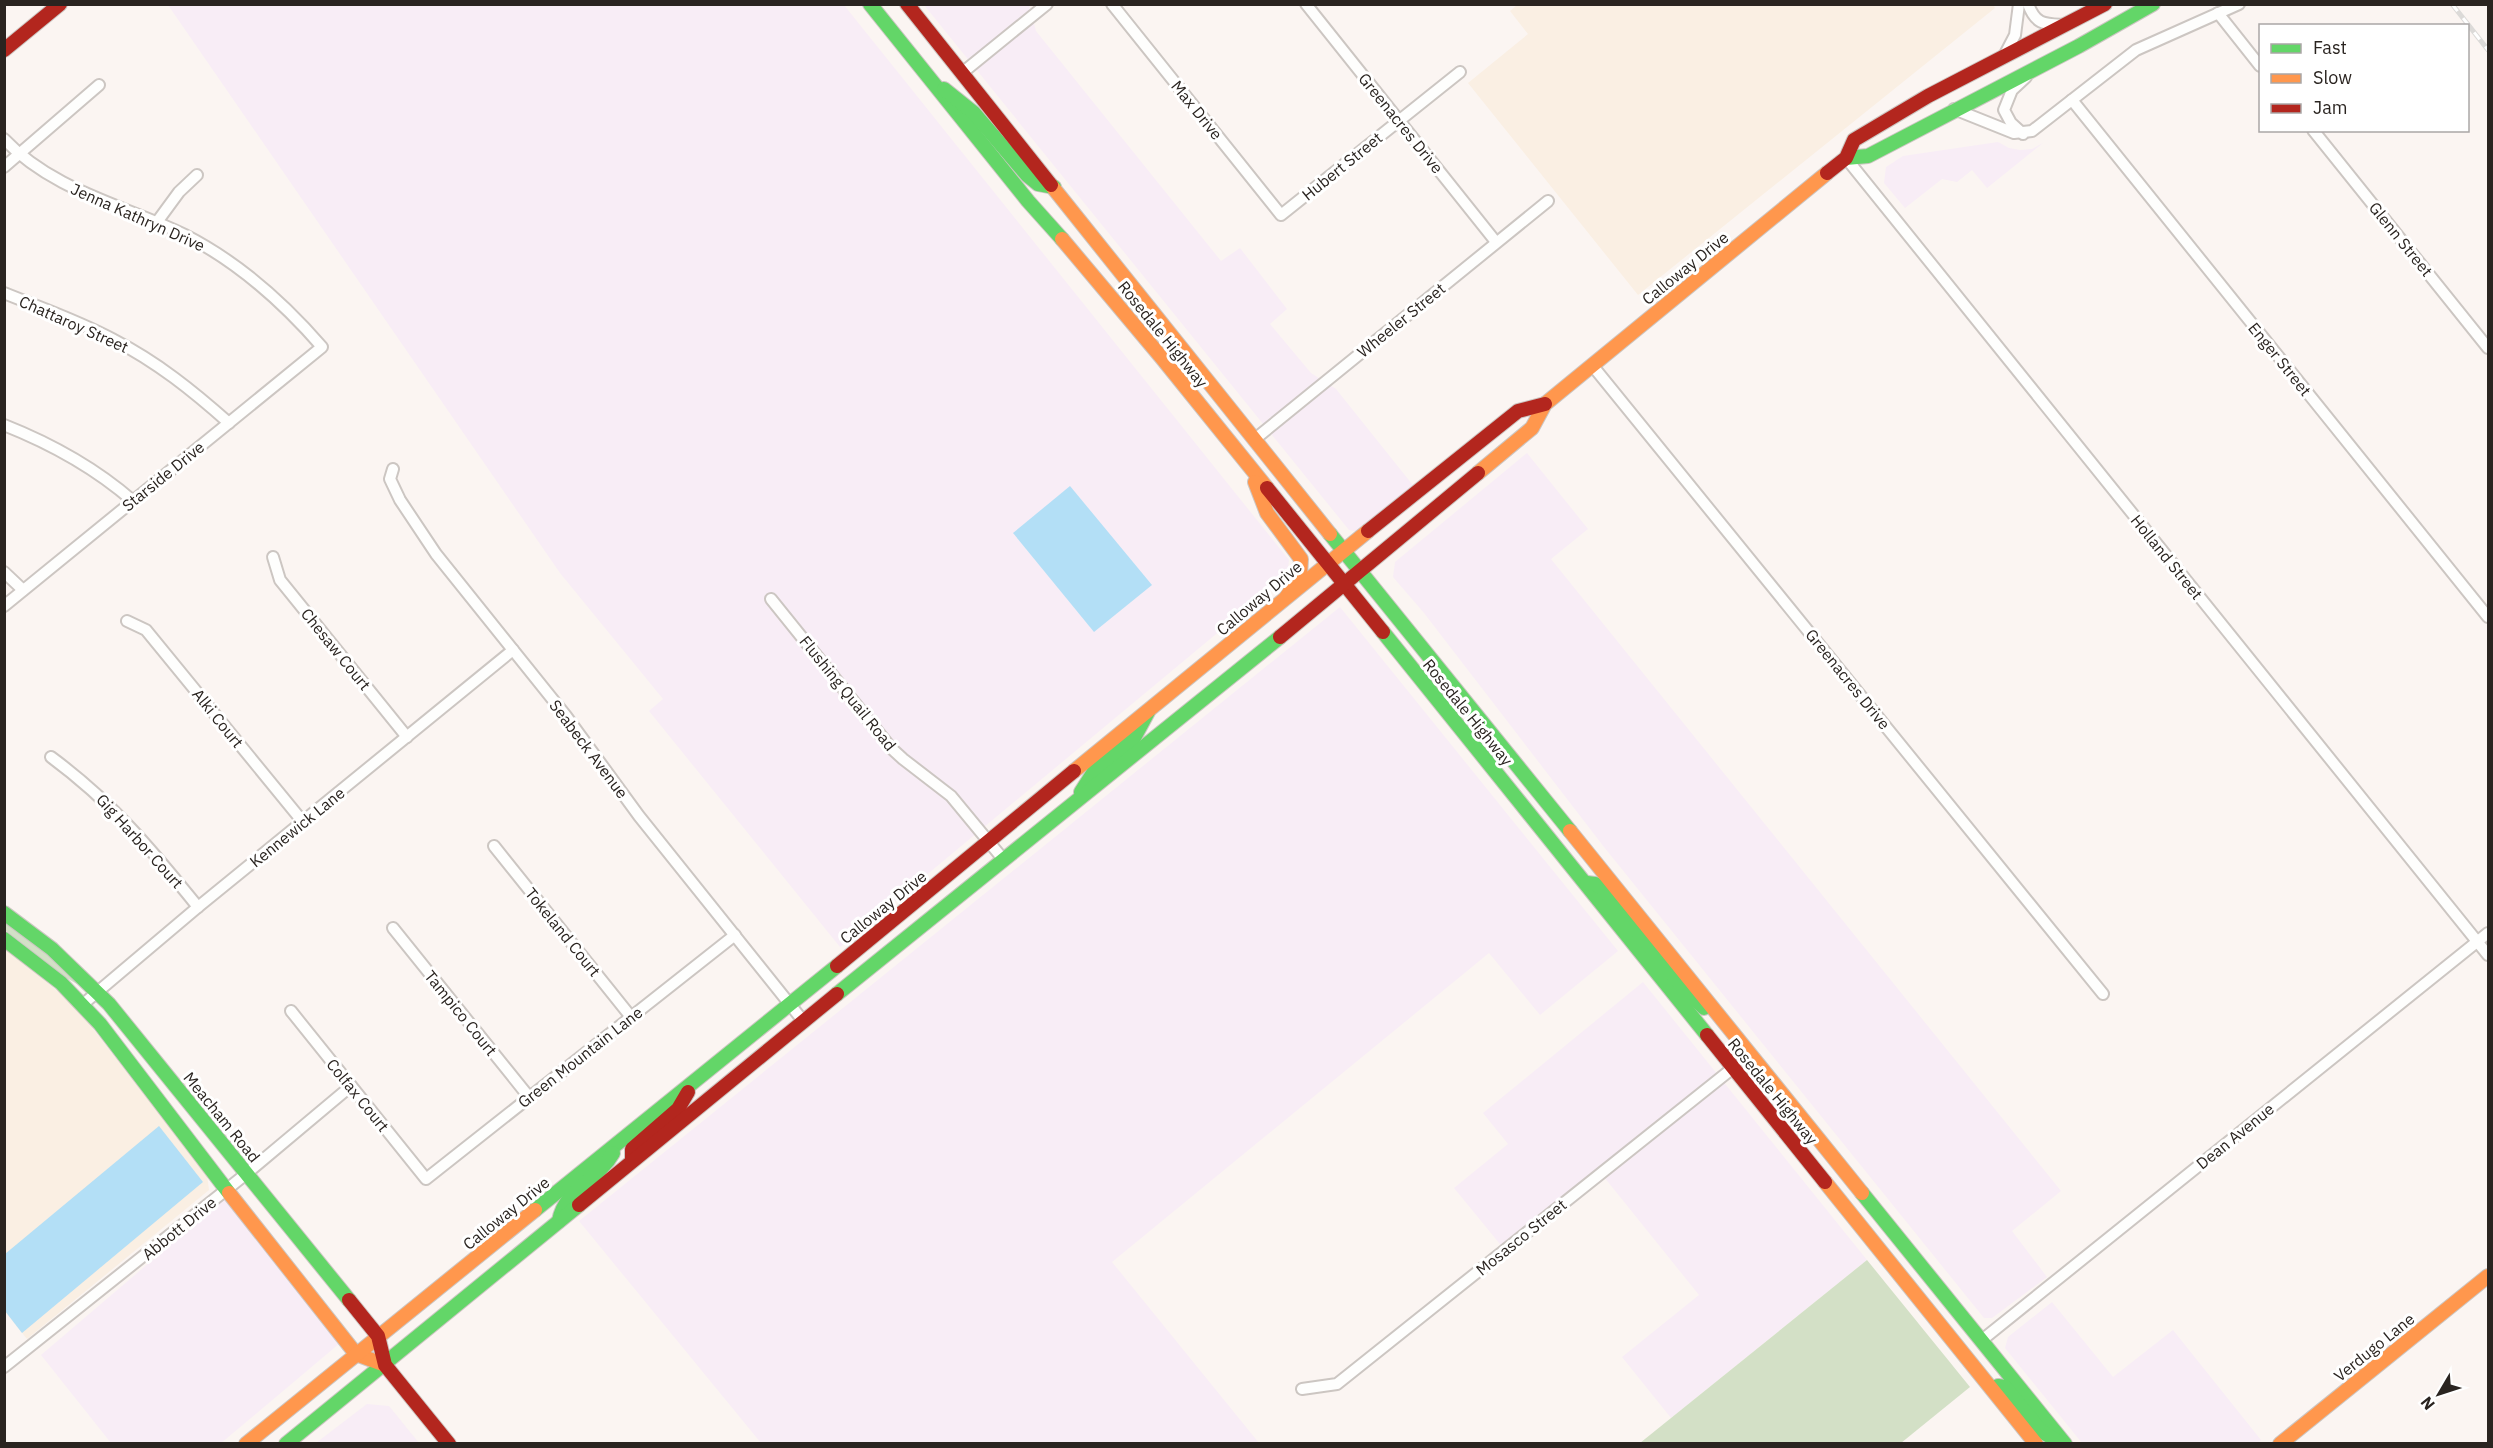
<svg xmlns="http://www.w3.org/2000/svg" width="2493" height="1448" viewBox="0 0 2493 1448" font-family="'IBM Plex Sans',sans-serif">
  <rect width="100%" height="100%" fill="#fbf5f2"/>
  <g fill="#f8edf6">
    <path d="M168,5H844L1289,560L1287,575L840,947L649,711L663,699L560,573Z"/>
    <path d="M924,5H1029L1036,31L1221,261L1240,248L1287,309L1270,324L1311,373L1336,389L1416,489L1364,533L1349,530Z"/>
    <path d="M1998,142L2009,148L2020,150L2032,149L2043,143L1987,188L1972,170L1957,182L1942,179L1905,208L1884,183L1886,167L1903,156Z"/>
    <path d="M1527,453L1588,529L1551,559L2061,1191L2012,1231L2047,1277L1992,1318H1984L1604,847L1424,613L1393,577L1395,562Z"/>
    <path d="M1340,607L1618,951L1540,1015L1489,953L1112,1262L1259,1443H761L579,1221Z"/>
    <path d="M1643,982L1867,1260L1671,1418L1622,1357L1699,1295L1600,1172L1504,1249L1454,1188L1508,1144L1483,1113Z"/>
    <path d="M224,1199L340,1343L220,1444L111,1443L41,1355Z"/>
    <path d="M2052,1302L2113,1377L2173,1330L2261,1440L2257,1444L2082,1443L2005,1348L2008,1337Z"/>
    <path d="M367,1404L389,1406L419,1443H316Z"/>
  </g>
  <g fill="#faefe3">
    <path d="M1993,4L1995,8L1638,295L1468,83L1528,34L1510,11L1517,5Z"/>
    <path d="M4,946L76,1007L207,1175L209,1190L27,1339L5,1311Z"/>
  </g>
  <g fill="#d3e0c6">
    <path d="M4,919L75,974L77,984L65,977L5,930Z"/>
    <path d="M1867,1260L1970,1387L1901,1443H1640Z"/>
  </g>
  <g fill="#b3dff6">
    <path d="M1070,486L1152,585L1094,632L1013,533Z"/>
    <path d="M159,1126L203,1182L22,1333L5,1311V1254Z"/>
  </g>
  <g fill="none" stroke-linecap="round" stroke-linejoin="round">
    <g stroke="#ccc6c2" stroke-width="14">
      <g id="street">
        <path d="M1112,4L1281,215L1460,72"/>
        <path d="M1306,4L1496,242"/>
        <path d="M2028,4C2036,25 2044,24 2064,25"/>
        <path d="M2218,13L2260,66"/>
        <path d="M2004,56L2015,35L2019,4"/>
        <path d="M962,73L1047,4"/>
        <path d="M2072,100L2488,617"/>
        <path d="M1954,109L2014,133L2032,131L2136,50L2239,4"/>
        <path d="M2313,130L2488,348"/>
        <path d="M2023,134L2011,123L2004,110L2012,90L2026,77"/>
        <path d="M4,139C53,191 124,205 185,235C238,262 283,302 322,347L4,606"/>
        <path d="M1846,158L2488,955"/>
        <path d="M4,167L99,85"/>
        <path d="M157,222L179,192L197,175"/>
        <path d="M4,293C41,308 79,321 114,340C157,362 193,391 229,423"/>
        <path d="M1592,365L2103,994"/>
        <path d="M4,425C52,444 94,467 133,501"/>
        <path d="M1255,439L1548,201"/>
        <path d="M393,469L390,479L400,500L436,554L566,716L639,816L804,1022"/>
        <path d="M273,557L280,580L407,737"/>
        <path d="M4,572L23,590"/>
        <path d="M771,599L891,748L903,759L951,796L1003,859"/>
        <path d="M127,621L146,630L303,822"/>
        <path d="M51,757C112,802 151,849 198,907"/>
        <path d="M494,846L631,1017"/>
        <path d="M393,928L529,1097"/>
        <path d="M82,1005L198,907L513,650"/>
        <path d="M291,1011L426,1179L735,935"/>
        <path d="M1982,1340L2488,933"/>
        <path d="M4,1367L246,1174L351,1086"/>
        <path d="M1302,1389L1337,1384L1733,1068"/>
      </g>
    </g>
    <g stroke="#ccc6c2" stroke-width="16">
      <g id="fast">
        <path d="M870,4L1028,201L1062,239"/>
        <path d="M944,89L974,113L1027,175L1038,184L1054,187"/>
        <path d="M1846,158L1868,156L2079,46L2153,4"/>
        <path d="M1330,534L1570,831"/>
        <path d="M1383,632L1707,1035"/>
        <path d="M1081,792L1095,770L1134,738L1148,712"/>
        <path d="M1587,883L1595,884L1603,889L1686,991L1704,1008"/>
        <path d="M4,913L52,949L109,1004L349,1300"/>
        <path d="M4,939L61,983L100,1024L229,1193"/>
        <path d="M837,994L1280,637"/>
        <path d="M1862,1193L2065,1444"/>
        <path d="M535,1210L837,966"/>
        <path d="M559,1221C564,1190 598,1180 613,1153"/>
        <path d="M1993,1389L1998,1386L2005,1387L2041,1431L2059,1442"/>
        <path d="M286,1444L579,1205"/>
      </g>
    </g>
    <g stroke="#ccc6c2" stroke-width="16">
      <g id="slow">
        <path d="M1051,185L1330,534"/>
        <path d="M1062,239L1162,358L1267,488"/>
        <path d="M1478,473L1532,428L1545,404L1827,173"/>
        <path d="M1255,482L1267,513L1301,559L1300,577L1287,596"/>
        <path d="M1074,771L1368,531"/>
        <path d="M1570,831L1862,1193"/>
        <path d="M1825,1182L2036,1444"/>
        <path d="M229,1193L356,1354L385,1365"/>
        <path d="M246,1444L535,1210"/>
        <path d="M2280,1444L2488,1276"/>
      </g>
    </g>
    <g stroke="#ccc6c2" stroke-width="16">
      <g id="jam">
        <path d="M907,4L1051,185"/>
        <path d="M4,50L60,4"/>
        <path d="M1827,173L1846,158L1854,140L1928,96L2105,4"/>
        <path d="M1267,488L1383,632"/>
        <path d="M1368,531L1518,411L1545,404"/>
        <path d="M1280,637L1478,473"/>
        <path d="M837,966L1074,771"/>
        <path d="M1707,1035L1825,1182"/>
        <path d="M632,1161V1149L678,1109L688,1092"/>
        <path d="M579,1205L837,994"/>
        <path d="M349,1300L378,1336L385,1365L449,1444"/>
      </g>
    </g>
    <use href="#street" stroke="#fefefd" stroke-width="10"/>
    <use href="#fast" stroke="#63d668" stroke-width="14"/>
    <use href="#slow" stroke="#ff974d" stroke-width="14"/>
    <use href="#jam" stroke="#b3261e" stroke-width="14"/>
    <g stroke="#dcdad8" stroke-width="5">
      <path id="rail" d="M2452,4L2488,50"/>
    </g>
    <use href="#rail" stroke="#fff" stroke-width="3" stroke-dasharray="9" stroke-linecap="butt"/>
  </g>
  <g text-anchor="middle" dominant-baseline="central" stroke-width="6" stroke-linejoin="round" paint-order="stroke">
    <g font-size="16" fill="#2a2420" stroke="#fff">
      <text transform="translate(1197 110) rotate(51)">Max Drive</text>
      <text transform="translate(1401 123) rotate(51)">Greenacres Drive</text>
      <text transform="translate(1342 166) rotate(-39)">Hubert Street</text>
      <text transform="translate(138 217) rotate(24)">Jenna Kathryn Drive</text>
      <text transform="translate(2401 239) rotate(51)">Glenn Street</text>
      <text transform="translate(1685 268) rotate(-39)">Calloway Drive</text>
      <text transform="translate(1401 320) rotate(-39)">Wheeler Street</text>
      <text transform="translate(74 324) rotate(24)">Chattaroy Street</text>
      <text transform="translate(1163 334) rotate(51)">Rosedale Highway</text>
      <text transform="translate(2280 359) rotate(51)">Enger Street</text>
      <text transform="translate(163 476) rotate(-39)">Starside Drive</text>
      <text transform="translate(2167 557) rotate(51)">Holland Street</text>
      <text transform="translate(1259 598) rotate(-40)">Calloway Drive</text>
      <text transform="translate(336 649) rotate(51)">Chesaw Court</text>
      <text transform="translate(1848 679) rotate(51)">Greenacres Drive</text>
      <text transform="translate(848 693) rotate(51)">Flushing Quail Road</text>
      <text transform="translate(1468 712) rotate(51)">Rosedale Highway</text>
      <text transform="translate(218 718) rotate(51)">Alki Court</text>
      <text transform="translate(589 749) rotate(53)">Seabeck Avenue</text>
      <text transform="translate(297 827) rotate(-39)">Kennewick Lane</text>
      <text transform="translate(140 841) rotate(48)">Gig Harbor Court</text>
      <text transform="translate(883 907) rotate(-39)">Calloway Drive</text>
      <text transform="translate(563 932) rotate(51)">Tokeland Court</text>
      <text transform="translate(461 1013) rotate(51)">Tampico Court</text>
      <text transform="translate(580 1057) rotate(-38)">Green Mountain Lane</text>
      <text transform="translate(1773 1091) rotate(51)">Rosedale Highway</text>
      <text transform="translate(358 1095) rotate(51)">Colfax Court</text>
      <text transform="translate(222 1117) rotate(51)">Meacham Road</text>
      <text transform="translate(2235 1136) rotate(-39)">Dean Avenue</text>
      <text transform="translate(506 1213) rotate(-39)">Calloway Drive</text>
      <text transform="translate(179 1228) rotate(-39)">Abbott Drive</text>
      <text transform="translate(1521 1237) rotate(-39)">Mosasco Street</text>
      <text transform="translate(2374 1347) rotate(-39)">Verdugo Lane</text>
    </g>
  </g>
  <rect width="2493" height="1448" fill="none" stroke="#2a2420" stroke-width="12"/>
  <rect x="2259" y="24" width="210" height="108" fill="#ffffff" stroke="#aaa7a6" stroke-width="1.5"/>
  <rect x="2271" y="44" width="30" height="9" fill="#63d668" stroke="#aaa7a6" stroke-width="1.5"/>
  <text x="2313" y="54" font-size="18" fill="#2a2420">Fast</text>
  <rect x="2271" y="74" width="30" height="9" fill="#ff974d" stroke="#aaa7a6" stroke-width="1.5"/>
  <text x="2313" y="84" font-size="18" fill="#2a2420">Slow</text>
  <rect x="2271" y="104" width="30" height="9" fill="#b3261e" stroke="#aaa7a6" stroke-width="1.5"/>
  <text x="2313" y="114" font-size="18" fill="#2a2420">Jam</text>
  <g transform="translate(2439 1394) rotate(231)" stroke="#ffffff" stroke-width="4.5" paint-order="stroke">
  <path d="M0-4.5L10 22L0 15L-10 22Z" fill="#2a2420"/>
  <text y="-9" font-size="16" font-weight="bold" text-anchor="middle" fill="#2a2420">N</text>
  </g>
</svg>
